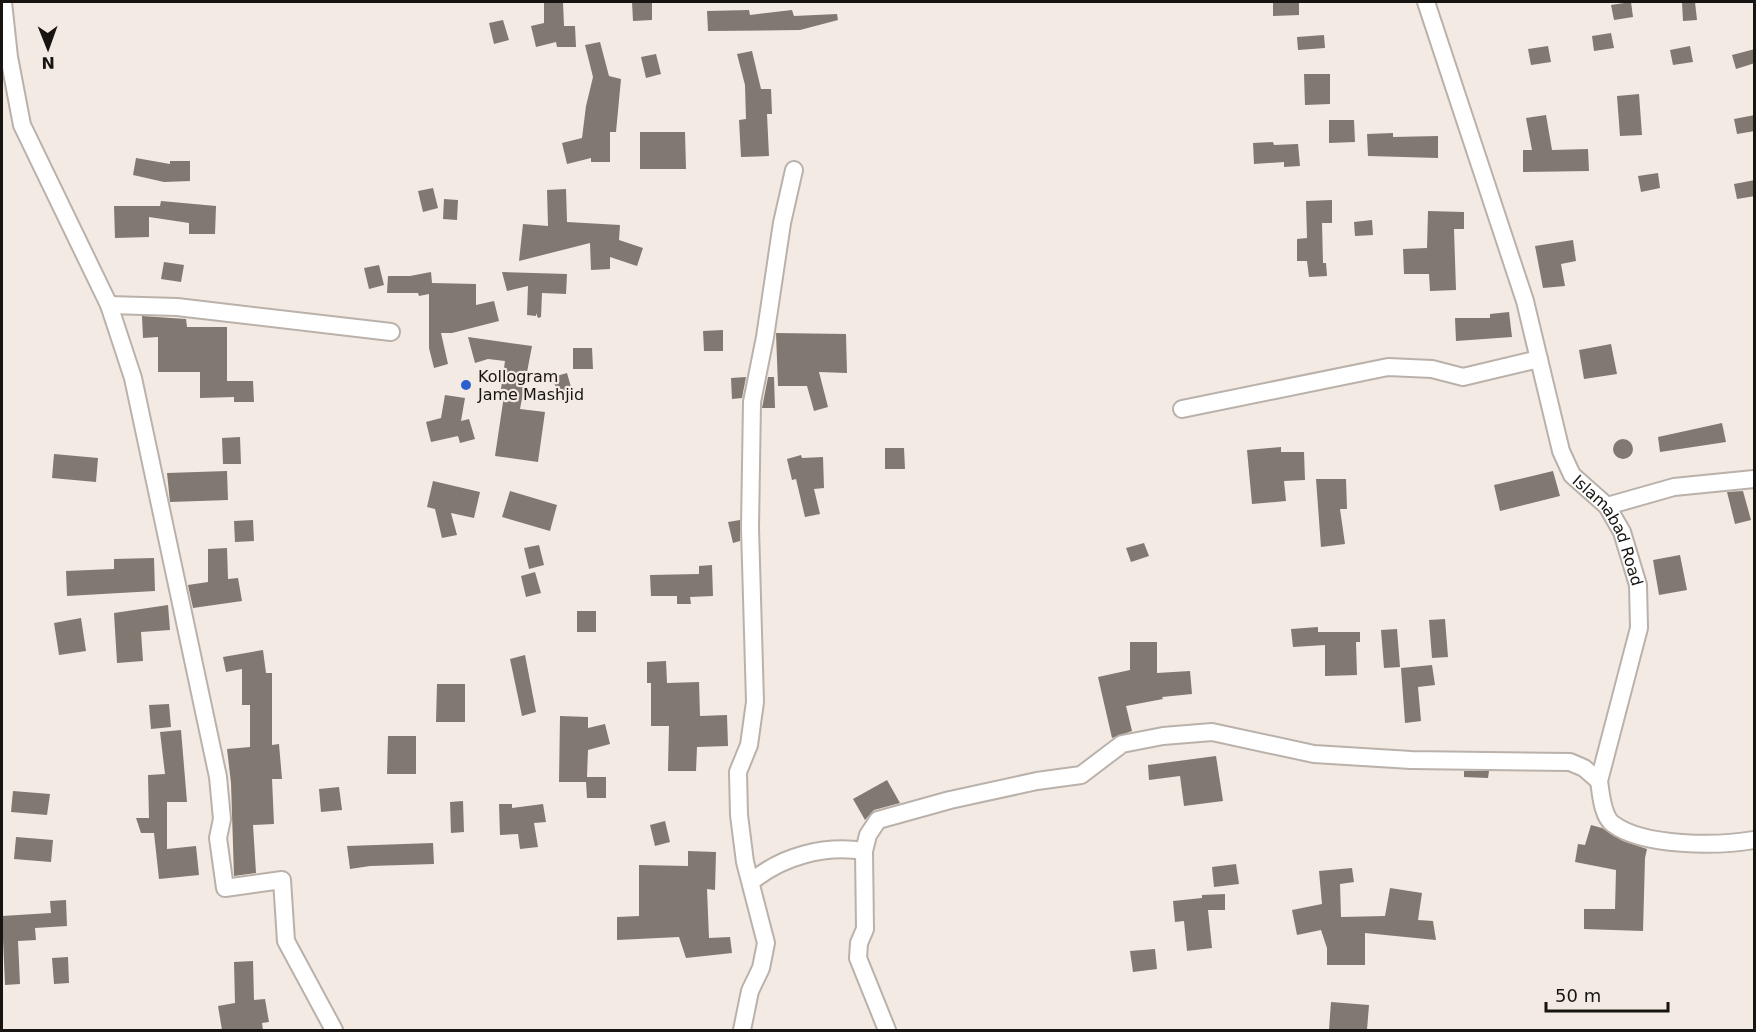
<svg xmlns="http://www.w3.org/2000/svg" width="1756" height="1032" viewBox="0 0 1756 1032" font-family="'DejaVu Sans',sans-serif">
  <rect width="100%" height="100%" fill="#f3eae3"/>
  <g fill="#807871">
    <path d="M544,2H563L564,26H575L576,47H557L556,42L536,47L531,26L544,23Z"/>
    <path d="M632,2H652V20L633,21Z"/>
    <path d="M1273,2H1299V15L1273,16Z"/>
    <path d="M1631,2L1633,17L1614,20L1611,5Z"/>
    <path d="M1682,2H1695L1697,20L1683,21Z"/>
    <path d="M749,10L750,15L792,10L794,16L837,14L838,20L800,30L708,31L707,11Z"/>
    <path d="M503,20L509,40L494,44L489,23Z"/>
    <path d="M1611,33L1614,48L1594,51L1592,36Z"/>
    <path d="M1324,35L1325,48L1298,50L1297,37Z"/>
    <path d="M600,42L609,76L621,79L616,132H610V162H591V158L567,164L562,143L582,138L586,106L593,77L585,45Z"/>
    <path d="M1548,46L1551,62L1531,65L1528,49Z"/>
    <path d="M1690,46L1693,62L1673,65L1670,50Z"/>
    <path d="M1755,49V63L1736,69L1732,55Z"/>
    <path d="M752,51L761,89H771L772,114H767L769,156L741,157L739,120L746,119L745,85L737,54Z"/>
    <path d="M656,54L661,74L646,78L641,57Z"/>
    <path d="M1304,74H1330V104L1305,105Z"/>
    <path d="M1639,94L1642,135L1620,136L1617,96Z"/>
    <path d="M1546,115L1552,150L1588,149L1589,171L1523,172V150H1532L1526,118Z"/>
    <path d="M1755,115V131L1737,134L1734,119Z"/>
    <path d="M1329,120H1354L1355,142L1329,143Z"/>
    <path d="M640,132H685L686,169H640Z"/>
    <path d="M1393,133V137L1438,136V158L1368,156L1367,134Z"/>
    <path d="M1273,142L1274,145L1298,144L1300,166L1284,167V162L1254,164L1253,143Z"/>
    <path d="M136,158L170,164V161H190V181L164,182L133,175Z"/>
    <path d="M1658,173L1660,188L1641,192L1638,176Z"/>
    <path d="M1755,180V196L1737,199L1734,184Z"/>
    <path d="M433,188L438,208L423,212L418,191Z"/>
    <path d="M566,189L567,222L620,225L619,240L643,248L637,266L610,257V269L591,270L590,243L519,261L523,224L548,226L547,190Z"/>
    <path d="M444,199L458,200L457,220L443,219Z"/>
    <path d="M1332,200V223H1322L1323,263H1326L1327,276L1309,277L1307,261H1297V239L1307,238L1306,201Z"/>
    <path d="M161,201L216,206L215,234H189V223L149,217V237L115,238L114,206H160Z"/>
    <path d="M1428,211L1464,212V229H1454L1456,290L1430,291L1429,274H1404L1403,249L1427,248Z"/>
    <path d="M1372,220L1373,235L1355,236L1354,222Z"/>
    <path d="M1573,240L1576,261L1561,264L1565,286L1543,288L1535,246Z"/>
    <path d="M164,262L184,265L181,282L161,279Z"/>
    <path d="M379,265L384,285L369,289L364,268Z"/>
    <path d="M431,272L432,283L476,284V305L494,301L499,321L452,333H436H441L448,364L434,368L429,348V294L419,296L418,293H387L388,276H410Z"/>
    <path d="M502,272L567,274L566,294L542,293L541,317L538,318L536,313V316L527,315L528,286L507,291Z"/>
    <path d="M1509,312L1512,337L1456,341L1455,318H1490V314Z"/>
    <path d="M142,316L186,319L187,327H227V381H253L254,402H234V397L200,398V372H158V337L143,338Z"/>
    <path d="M723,330V351H704L703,331Z"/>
    <path d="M776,333L846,334L847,373L819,372L828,407L814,411L807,386H778Z"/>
    <path d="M468,337L532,346L520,409L545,412L538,462L495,456L505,389H501L505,361L488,359L475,363Z"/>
    <path d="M1611,344L1617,374L1584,379L1579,350Z"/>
    <path d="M573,348H592L593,369H573Z"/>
    <path d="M567,373L573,394L558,397L553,377Z"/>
    <path d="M746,377L742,398L732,399L731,378Z"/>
    <path d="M768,377H774L775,408H762Z"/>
    <path d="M445,395L465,398L461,421L469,419L475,439L460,443L458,436L431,442L426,422L441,418Z"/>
    <path d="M1722,423L1726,442L1660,452L1658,437Z"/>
    <path d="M240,437L241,464H223L222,438Z"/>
    <circle cx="1623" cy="449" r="10"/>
    <path d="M1281,447V452H1304L1305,480L1284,481L1286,501L1252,504L1247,450Z"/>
    <path d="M885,448H904L905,469H885Z"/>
    <path d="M54,454L98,458L96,482L52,478Z"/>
    <path d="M801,455L802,458L823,457L824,488L814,489L820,514L805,517L796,479L792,480L787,459Z"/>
    <path d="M227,471L228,500L170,502L167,473Z"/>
    <path d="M1553,471L1560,496L1500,511L1494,485Z"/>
    <path d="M1316,479H1346L1347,509H1340L1345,544L1321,547Z"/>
    <path d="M433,481L480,492L474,518L451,513L457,535L442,538L435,509L427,507Z"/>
    <path d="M510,491L557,505L550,531L502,517Z"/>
    <path d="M1743,491L1751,520L1735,524L1727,492Z"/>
    <path d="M253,520L254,541L235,542L234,521Z"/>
    <path d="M740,520V541L733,543L728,522Z"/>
    <path d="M1144,543L1149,556L1131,562L1126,548Z"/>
    <path d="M539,545L544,565L529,569L524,548Z"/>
    <path d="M227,548L228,579L238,578L242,601L193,608L188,585L208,582V549Z"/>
    <path d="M1680,555L1687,590L1659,595L1653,560Z"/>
    <path d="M154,558L155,591L67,596L66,571L114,569V559Z"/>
    <path d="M712,565L713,596L690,597L691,604H677V596H651L650,575L699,574V566Z"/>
    <path d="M535,572L541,593L526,597L521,576Z"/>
    <path d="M168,605L170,630L141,632L143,661L117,663L114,613Z"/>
    <rect x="577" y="611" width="19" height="21"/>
    <path d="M81,618L86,651L59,655L54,623Z"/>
    <path d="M1445,619L1448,657L1432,658L1429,620Z"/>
    <path d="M1318,627V632H1360V642H1356L1357,675L1325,676V645L1293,647L1291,629Z"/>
    <path d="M1397,629L1400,667L1384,668L1381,630Z"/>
    <path d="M1130,642H1157V673L1190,671L1192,694L1162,697L1163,699L1126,706L1132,731L1112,738L1098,677L1130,670Z"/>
    <path d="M263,650L266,673H272V745L279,744L282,779H272L274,824L253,825L256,873L234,876L231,783L227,749L250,747V705H242V669L226,672L223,657Z"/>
    <path d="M525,655L536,712L522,716L510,659Z"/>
    <path d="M666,661L667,683L699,682L700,716L727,715L728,746L697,747L696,771H668L669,726H651V683H647V662Z"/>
    <path d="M1432,665L1435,685L1418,687L1421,721L1405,723L1401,668Z"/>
    <path d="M437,684H465V722H436Z"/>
    <path d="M169,704L171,727L151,729L149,705Z"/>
    <path d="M560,716L588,717V728L605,724L610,744L588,750L587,777H606V798H587L586,782H559Z"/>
    <path d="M181,730L187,802H167V849L196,846L199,875L159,879L154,833H141L136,818H149L148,775L165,774L160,732Z"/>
    <path d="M388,736H416V774H387Z"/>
    <path d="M1216,756L1223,801L1184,806L1180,776L1149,780L1148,765Z"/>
    <path d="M1464,771H1489L1488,778L1464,777Z"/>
    <path d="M887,780L900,803L874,810L865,820L853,799Z"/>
    <path d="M339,787L342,810L321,812L319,789Z"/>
    <path d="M13,791L50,794L47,815L11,812Z"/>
    <path d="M463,801L464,832L451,833L450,802Z"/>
    <path d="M499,804H512V808L543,804L546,822L534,823L538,847L520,849L518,834L500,835Z"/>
    <path d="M665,821L670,842L655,846L650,825Z"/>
    <path d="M1591,825L1602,828L1623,841L1647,849L1645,858L1643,931L1584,929V909H1615L1616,870L1575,862L1578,844L1585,845Z"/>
    <path d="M16,837L53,840L51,862L14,859Z"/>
    <path d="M433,843L434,864L370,866L350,869L347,846Z"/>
    <path d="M688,851L716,852L715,890L707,889L709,938L730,937L732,953L686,958L679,937L617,940V917L639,916V865L688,866Z"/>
    <path d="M1236,864L1239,884L1214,887L1212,867Z"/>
    <path d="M1352,868L1354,882L1340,884L1341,917L1385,916L1390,888L1422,893L1418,920L1433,921L1436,940L1365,933V965H1327V948L1321,930L1297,935L1292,910L1322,904L1319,871Z"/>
    <path d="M1225,894V910H1208L1212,948L1187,951L1184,921L1175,922L1173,901L1202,898V895Z"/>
    <path d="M66,900L67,926L35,928L36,940L18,941L20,984L5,985L2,916L51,913L50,901Z"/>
    <path d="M1155,949L1157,969L1133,972L1130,951Z"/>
    <path d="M68,957L69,983L54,984L52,958Z"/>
    <path d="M253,961L254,1000L265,999L269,1022L262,1023L263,1030H222L218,1006L235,1003L234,962Z"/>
    <path d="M1331,1002L1369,1005L1367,1030H1329Z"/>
  </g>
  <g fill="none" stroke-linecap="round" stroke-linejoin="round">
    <g stroke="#b9b1aa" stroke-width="20">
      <g id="minor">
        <path d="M3,2L9,57L22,125L109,305L133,378L218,777L222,819L218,838L225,888L282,880L286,941L334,1030"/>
        <path id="s1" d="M1426,2L1525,301L1561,451L1572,475L1607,506L1622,532L1638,585L1639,628L1599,781C1601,793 1602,816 1613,824C1644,847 1718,846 1754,840"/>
        <path d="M109,305L177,307L391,332"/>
        <path d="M1182,409L1388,367L1432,369L1463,377L1539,359"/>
        <path d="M1607,506L1674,487L1754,479"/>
        <path d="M751,882C782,856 824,845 864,851"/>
        <path d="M742,1030L750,991L761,968L766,943L745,862L739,815L738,772L749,745L755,702L750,528L752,402L765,337L782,223L794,170"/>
        <path d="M887,1030L858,958L859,943L865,929L864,851L868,835L878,820L950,800L1037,781L1081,775L1122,744L1163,736L1212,732L1314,754L1411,760L1570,762L1584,768L1599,781"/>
      </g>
    </g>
    <use href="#minor" stroke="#fff" stroke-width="16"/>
  </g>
  <circle fill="#2d60ce" stroke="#f3eae3" stroke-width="2" cx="466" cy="385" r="6"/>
  <g text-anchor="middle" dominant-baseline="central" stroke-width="4.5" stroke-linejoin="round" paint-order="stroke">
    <g font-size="16" fill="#171411" stroke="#f3eae3" text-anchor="start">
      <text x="478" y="376">Kollogram<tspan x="478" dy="18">Jame Mashjid</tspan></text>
    </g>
    <g font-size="16" fill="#171411" stroke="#f3eae3">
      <text stroke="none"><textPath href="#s1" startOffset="564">Islamabad Road</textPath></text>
    </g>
  </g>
  <rect width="1756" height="1032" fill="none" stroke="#171411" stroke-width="6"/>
  <g transform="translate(48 48) rotate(179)" stroke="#f3eae3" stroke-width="4.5" paint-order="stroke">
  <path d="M0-4.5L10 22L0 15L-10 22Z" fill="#171411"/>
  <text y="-9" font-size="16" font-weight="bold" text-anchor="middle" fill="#171411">N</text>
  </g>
  <path d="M1546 1002v9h122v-9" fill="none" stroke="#171411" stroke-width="3"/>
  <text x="1555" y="1002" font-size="18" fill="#171411" stroke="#f3eae3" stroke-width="4.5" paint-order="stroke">50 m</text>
</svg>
